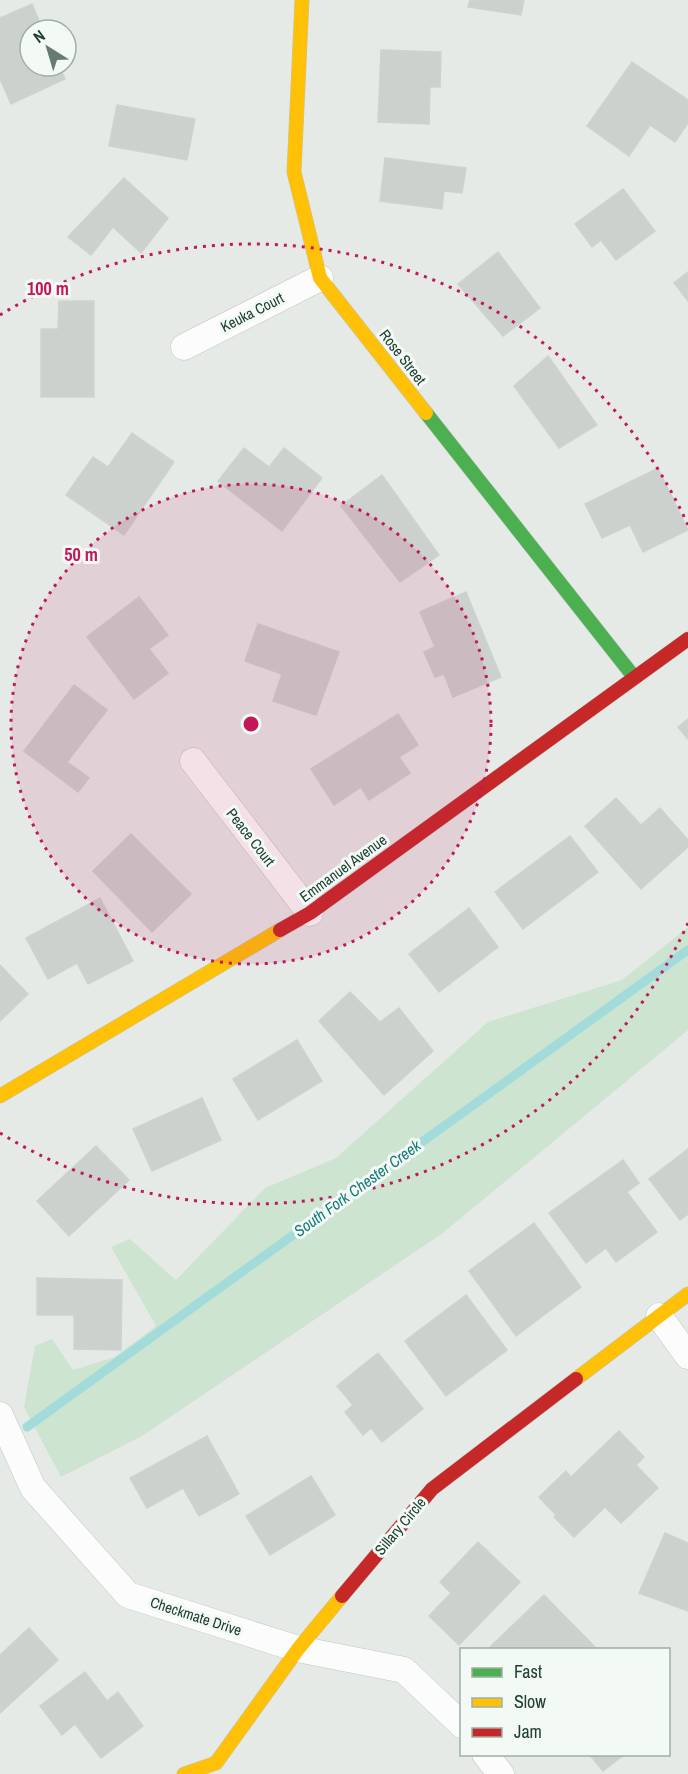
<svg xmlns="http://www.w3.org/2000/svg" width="688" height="1774" viewBox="0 0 688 1774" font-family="'Archivo Narrow',sans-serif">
  <rect width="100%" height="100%" fill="#e5eae7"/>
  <path fill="#cde4d0" d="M688,927V1030L443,1233L142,1436L61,1477L24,1407L35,1346L52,1339L73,1370L115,1357L156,1326L111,1247L130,1239L176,1280L265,1188L336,1158L488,1022L622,980Z"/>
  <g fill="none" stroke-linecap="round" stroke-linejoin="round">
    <path stroke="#a3dbda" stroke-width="9" d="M27,1427L688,950"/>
  </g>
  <g fill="#ccd1ce" stroke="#cdd3d0" stroke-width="1.5">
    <path d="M470,0H524L521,15L468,7Z"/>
    <path d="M32,4L43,30H30V66H59L65,79L11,104L0,79V18Z"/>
    <path d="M381,50L441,52L440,87H430L429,124L378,122Z"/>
    <path d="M632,62L688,100V123L675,142L650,125L629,156L587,126Z"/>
    <path d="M117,105L195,119L187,160L109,146Z"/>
    <path d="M385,158L466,168L462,193L444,191L442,209L380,201Z"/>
    <path d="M124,178L168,218L141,253L113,227L91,255L68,237Z"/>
    <path d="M623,189L655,231L616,260L601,240L592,247L575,224Z"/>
    <path d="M498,252L540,308L503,336L458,284Z"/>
    <path d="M688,272V301L674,283Z"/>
    <path d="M59,301H94V397H41V329H58Z"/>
    <path d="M548,356L597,425L559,448L514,386Z"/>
    <path d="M132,433L174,462L124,535L66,495L93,457L108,467Z"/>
    <path d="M244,448L269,467L284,448L322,478L282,531L218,481Z"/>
    <path d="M658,468L688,530L643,552L630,525L602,538L585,504Z"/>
    <path d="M382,475L439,555L400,582L341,506Z"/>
    <path d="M466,592L501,677L453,697L444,674L435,677L424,652L435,647L420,612Z"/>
    <path d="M139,597L168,635L149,649L168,673L134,699L87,637Z"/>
    <path d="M258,624L339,652L316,715L273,701L282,674L245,661Z"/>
    <path d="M74,685L107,710L67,762L89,778L78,792L24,751Z"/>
    <path d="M398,714L418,745L399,757L410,773L369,800L361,787L334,805L311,769Z"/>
    <path d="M688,719V739L678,727Z"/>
    <path d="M616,798L641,825L660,808L688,840V847L641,889L585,826Z"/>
    <path d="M131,834L191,894L152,932L93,871Z"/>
    <path d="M570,836L598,872L523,929L495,892Z"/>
    <path d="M100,898L133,961L88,984L77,963L48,979L26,938Z"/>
    <path d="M469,908L498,947L439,992L409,954Z"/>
    <path d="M0,965L28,994L0,1021Z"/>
    <path d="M350,992L380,1022L399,1008L433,1051L384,1095L319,1021Z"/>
    <path d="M297,1040L322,1081L258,1120L233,1079Z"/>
    <path d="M202,1098L221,1140L152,1171L133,1129Z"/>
    <path d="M96,1146L129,1180L69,1236L37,1201Z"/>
    <path d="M688,1149V1214L680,1220L649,1179Z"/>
    <path d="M623,1160L639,1183L627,1192L657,1232L616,1262L606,1248L586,1263L549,1213Z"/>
    <path d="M534,1223L581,1287L516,1336L469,1271Z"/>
    <path d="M37,1278L122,1280L121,1350L74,1349V1315H37Z"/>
    <path d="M466,1295L507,1350L446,1396L405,1341Z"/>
    <path d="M378,1353L423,1409L382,1442L371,1428L363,1435L345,1412L353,1405L337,1386Z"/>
    <path d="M619,1431L644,1457L636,1465L658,1488L621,1523L605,1507L574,1537L554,1517L556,1515L539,1497L566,1471L571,1477Z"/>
    <path d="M207,1436L239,1494L199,1516L183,1488L147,1508L130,1478Z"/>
    <path d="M311,1476L335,1515L270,1555L246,1516Z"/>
    <path d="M665,1533L688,1543V1611L639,1593Z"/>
    <path d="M478,1542L520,1582L459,1645L429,1616L451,1593L440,1582Z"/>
    <path d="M544,1595L598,1650H487Z"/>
    <path d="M29,1628L58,1660L0,1713V1655Z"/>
    <path d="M85,1672L107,1701L118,1692L143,1726L101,1758L75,1724L62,1735L40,1706Z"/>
    <path d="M589,1754H625L603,1771Z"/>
  </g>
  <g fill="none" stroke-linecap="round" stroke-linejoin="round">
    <g stroke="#c2c7c4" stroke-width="27">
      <g id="street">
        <path d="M184,347L320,278"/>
        <path d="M193,761L310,913"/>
        <path d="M659,1316L688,1356"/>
        <path d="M0,1415L33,1488L128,1595L298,1649L404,1670L462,1725"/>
        <path d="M485,1754L501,1774"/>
      </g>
    </g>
    <g stroke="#c0c8c4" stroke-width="15">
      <path id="fast" d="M426,413L634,677"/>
    </g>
    <g stroke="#c0c8c4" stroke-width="15">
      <g id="slow">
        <path d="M302,0L294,172L320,278L426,413"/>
        <path d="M0,1096L280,930"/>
        <path d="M576,1379L688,1294"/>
        <path d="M184,1774L216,1763L298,1649L342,1596"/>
      </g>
    </g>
    <g stroke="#c0c8c4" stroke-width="15">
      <g id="jam">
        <path d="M280,930L310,913L688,639"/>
        <path d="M342,1596L432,1489L576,1379"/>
      </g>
    </g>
    <use href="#street" stroke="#fbfcfb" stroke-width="26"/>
    <use href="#fast" stroke="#4caf50" stroke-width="14"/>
    <use href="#slow" stroke="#ffc107" stroke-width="14"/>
    <use href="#jam" stroke="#c62828" stroke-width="14"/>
  </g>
  <circle cx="251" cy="724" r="240" fill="#c2185b" fill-opacity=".12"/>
  <g fill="none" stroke="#c2185b" stroke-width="3" stroke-dasharray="3 6">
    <circle cx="251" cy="724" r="240"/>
    <path d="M688 923A480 480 0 0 1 0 1133M0 315A480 480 0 0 1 688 525"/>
  </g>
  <g text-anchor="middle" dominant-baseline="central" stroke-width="6" stroke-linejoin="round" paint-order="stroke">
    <g font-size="15" fill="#213f32" stroke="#f3f9f5">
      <text transform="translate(252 312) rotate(-27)">Keuka Court</text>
      <text transform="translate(403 357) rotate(52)">Rose Street</text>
      <text transform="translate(251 837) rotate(52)">Peace Court</text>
      <text transform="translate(343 868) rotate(-36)">Emmanuel Avenue</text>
      <text transform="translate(400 1526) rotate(-50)">Sillary Circle</text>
      <text transform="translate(196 1616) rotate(18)">Checkmate Drive</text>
    </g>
    <g font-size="16" font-style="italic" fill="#177a7a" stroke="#f3f9f5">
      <text transform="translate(357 1188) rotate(-36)">South Fork Chester Creek</text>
    </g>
  </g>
  <circle cx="251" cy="724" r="9" fill="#c2185b" stroke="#f3f9f5" stroke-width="3"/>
  <g font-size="18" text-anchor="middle" font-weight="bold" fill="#c2185b" stroke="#f3f9f5" stroke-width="6" stroke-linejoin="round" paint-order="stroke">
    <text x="48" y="295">100 m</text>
    <text x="81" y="561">50 m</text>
  </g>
  <rect x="460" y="1648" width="210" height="108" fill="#f3f9f5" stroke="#9fafa7" stroke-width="1.5"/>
  <rect x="472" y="1668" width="30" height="9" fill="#4caf50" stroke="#9fafa7" stroke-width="1.5"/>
  <text x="514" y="1678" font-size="18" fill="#213f32">Fast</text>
  <rect x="472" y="1698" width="30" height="9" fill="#ffc107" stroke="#9fafa7" stroke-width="1.5"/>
  <text x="514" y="1708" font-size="18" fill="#213f32">Slow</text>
  <rect x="472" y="1728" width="30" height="9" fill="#c62828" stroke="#9fafa7" stroke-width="1.5"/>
  <text x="514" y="1738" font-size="18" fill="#213f32">Jam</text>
  <g transform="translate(48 48) rotate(323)"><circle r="28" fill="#f3f9f5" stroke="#9fafa7" stroke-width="1.5"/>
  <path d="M0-4.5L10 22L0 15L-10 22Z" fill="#667b71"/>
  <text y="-9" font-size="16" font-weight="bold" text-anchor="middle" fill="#213f32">N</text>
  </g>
</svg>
